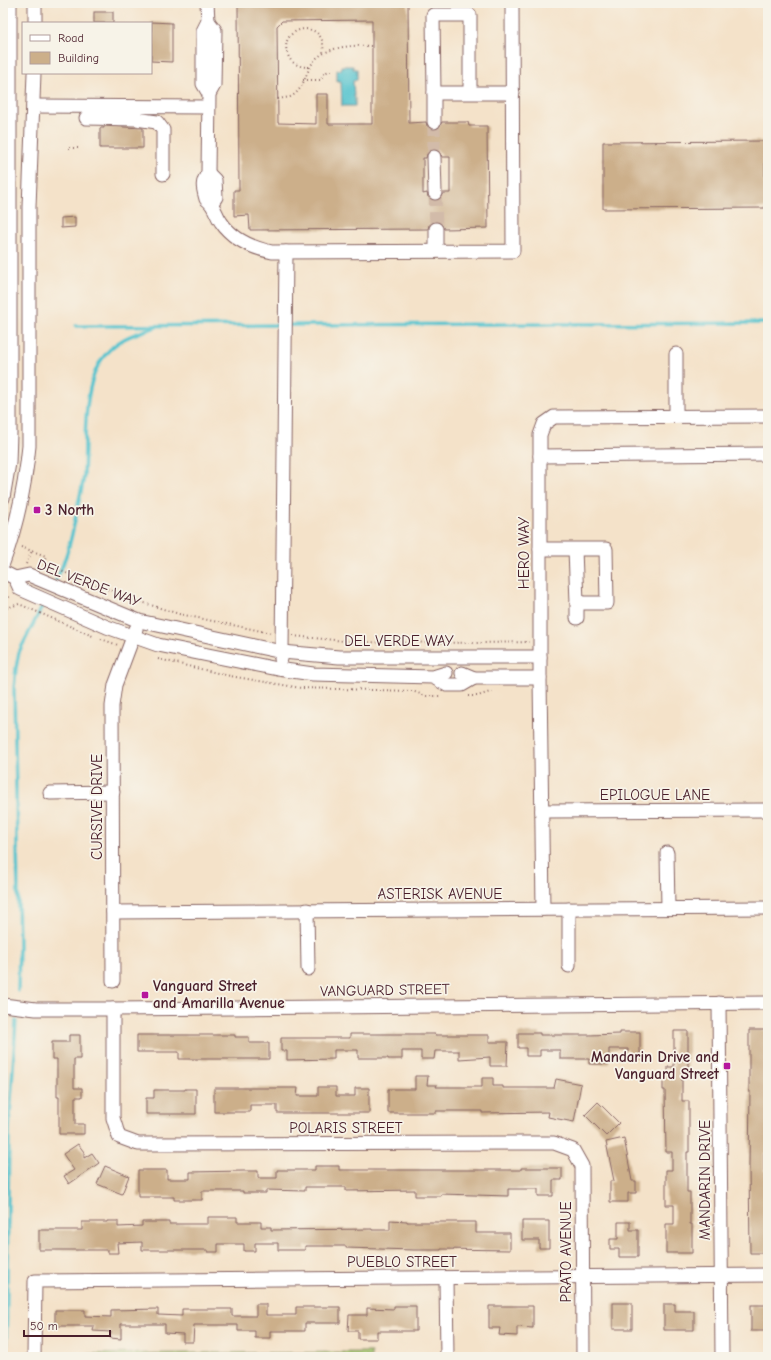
<svg xmlns="http://www.w3.org/2000/svg" width="771" height="1360" viewBox="0 0 771 1360" font-family="'Comic Neue',sans-serif">
  <rect width="100%" height="100%" fill="#f7f3e8"/>
  <filter id="ink" filterUnits="userSpaceOnUse"><feTurbulence type="fractalNoise" baseFrequency=".025" numOctaves="2"/><feDisplacementMap in="SourceGraphic" scale="8" xChannelSelector="R" yChannelSelector="G"/><feConvolveMatrix kernelMatrix="1 2 1 2 8 2 1 2 1" color-interpolation-filters="sRGB"/></filter>
  <filter id="wash" filterUnits="userSpaceOnUse"><feTurbulence type="fractalNoise" baseFrequency=".012" numOctaves="4" result="noise"/><feDisplacementMap in="SourceGraphic" scale="16" xChannelSelector="R" yChannelSelector="G"/><feGaussianBlur stdDeviation="0.9" result="paint"/><feColorMatrix in="noise" values="0 0 0 0 0 0 0 0 0 0 0 0 0 0 0 0 0 1.4 0 .05"/><feComposite in="paint" operator="in"/></filter>
  <g filter="url(#wash)">
    <rect width="100%" height="100%" fill="#f4e2c9"/>
    <path fill="#a4c872" stroke="#77744e" d="M371,1352V1357H27V1354Z"/>
    <path fill="#57c4cf" stroke="#50727d" d="M341,66H353V69H357V80L353,81L354,97L355,98V106H342L341,81H337V70H341Z"/>
    <g fill="none" stroke-linecap="round" stroke-linejoin="round">
      <g stroke="#57c4cf" stroke-width="3.5">
        <path d="M76,326L768,323"/>
        <path d="M56,580C68,557 73,531 78,505C80,495 83,485 84,475C86,441 82,387 102,359C115,339 134,334 156,327"/>
        <path d="M18,991L19,947L14,689L16,668L19,652L43,605"/>
        <path d="M6,1357L9,1131L16,1021"/>
      </g>
    </g>
    <g id="blocks">
      <g fill="#ccaf8a" fill-rule="evenodd">
        <path d="M238,3H408L409,123L426,122L427,126L434,130L438,129L442,122H468L469,126H487L488,228L444,229L440,222L436,221L429,225L428,229L250,230L249,215L234,216V190H239ZM372,20V124H328V94H316V124L278,123L277,26L282,21ZM434,149L441,153L442,157H450V193H443L439,200L435,201L428,197L427,193L423,194V158H426L427,154L430,150Z"/>
        <rect x="94" y="12" width="19" height="11"/>
        <path d="M151,22L172,23V62L151,61Z"/>
        <path d="M104,126L143,128V148H100V128H104Z"/>
        <path d="M765,141V208L603,209V142Z"/>
        <path d="M75,217V227L61,228V218Z"/>
        <path d="M749,1030H768V1153H764V1171H768V1253H750L749,1165L750,1091H749Z"/>
        <path d="M674,1031H688V1074H682V1101H689V1152H687V1192H690V1224H692V1253H666V1224H674V1205H666V1170H672V1152H666L665,1090H663V1074H668V1067H674Z"/>
        <path d="M620,1032H640V1058H628V1049H609V1064H589V1059H560V1050H540V1056H526V1048H518V1033H540V1035H589L620,1034Z"/>
        <path d="M350,1034H435V1035H489V1042H508L507,1066H490V1057L459,1059V1051H435L434,1059H421V1051H402V1059H388V1058H358V1050H334V1059L287,1060V1051H281V1038H350Z"/>
        <path d="M69,1035H80V1059H74V1088H82V1097H75V1124H84V1134H59V1097H57V1059H52V1042H69Z"/>
        <path d="M137,1035H235V1037H249V1043H269V1059H179V1052H137Z"/>
        <path d="M415,1076H428L427,1085H437L436,1087H482V1078H493V1086H503V1088H554L556,1079L581,1084L574,1122L548,1117L549,1112L482,1113V1111H436V1113H388V1089H415Z"/>
        <path d="M318,1087H336V1096H355V1088H369V1113H277V1105H250V1112H214V1088H298L297,1096H318Z"/>
        <path d="M185,1089H196V1114H146V1098H154V1090H185Z"/>
        <path d="M598,1102L619,1123L606,1136L585,1115Z"/>
        <path d="M624,1138L632,1181H636V1193H628V1202H610V1181H614L606,1142Z"/>
        <path d="M78,1144L84,1152V1158L92,1153L99,1163L69,1184L64,1176L74,1170L63,1154Z"/>
        <path d="M105,1166L129,1176L122,1194L97,1184Z"/>
        <path d="M315,1166H339V1170H521V1168H562V1180H553V1196H538V1189H508V1196L441,1194V1196H415V1190L346,1191V1187H305V1191L266,1190V1193H243V1191H202V1200H174V1197H138V1170H167V1179H190V1172L243,1171H258V1178H277V1170H315Z"/>
        <path d="M208,1217H237V1222H261V1227H271V1230L372,1229V1230H390V1220L407,1221V1222H476V1233H510V1250L441,1249V1250H414L346,1248V1246H305V1250H278V1243H255V1251H244V1244H218V1252H208V1250H142V1242L117,1243L118,1253H108V1250H39V1230H82V1222H107V1221H118V1227L142,1226V1222H169V1224H208Z"/>
        <path d="M522,1221H549V1248H539V1240H522Z"/>
        <path d="M618,1222H630V1230H638V1257H619V1249H610V1239H618Z"/>
        <rect x="613" y="1303" width="19" height="26"/>
        <path d="M256,1304H266V1315H296V1307H340V1323H305V1331H270V1338H255V1331H238V1325H194L193,1342H183V1334L165,1333V1324H121V1339L110,1338L111,1332L93,1331L94,1326H55V1310H85V1316L111,1317V1310L158,1309V1315L182,1316V1309H232V1316H256Z"/>
        <path d="M664,1304H675V1311H694V1330H664Z"/>
        <rect x="751" y="1305" width="17" height="26"/>
        <path d="M394,1306H416V1331H377V1339H358V1331H348L349,1315H367V1308L394,1309Z"/>
        <path d="M489,1306H533V1328L517,1327V1336L499,1335L500,1328H489Z"/>
      </g>
    </g>
  </g>
  <g filter="url(#ink)">
    <use href="#blocks" fill-opacity="0" stroke="#866362" stroke-width="1"/>
    <g fill="none" stroke-linecap="round" stroke-linejoin="round">
      <g stroke="#d2bba9" stroke-width="13" stroke-dasharray="13 6" stroke-linecap="butt">
        <path d="M434,122V157"/>
        <path d="M435,193L436,229"/>
      </g>
      <g stroke="#866362" stroke-width="15">
        <g id="minor">
          <path d="M207,3L208,21L203,31V84L209,94"/>
          <path d="M208,21L215,30L214,85L209,94L208,173C201,183 203,188 206,199C215,205 215,214 221,222C233,240 253,248 272,252L513,251L512,3"/>
          <path d="M35,23V3"/>
          <path d="M434,93V122"/>
          <path d="M470,93V15H433L434,93H513"/>
          <path d="M33,106L208,107"/>
          <path d="M86,118L136,119L157,122L163,130V174"/>
          <path d="M434,157L435,193"/>
          <path d="M208,173L215,180L216,197L212,203"/>
          <path d="M436,229V251"/>
          <path d="M676,354V416"/>
          <path d="M540,456L768,454"/>
          <path d="M3,498L9,463L10,433V3"/>
          <path d="M540,549H606L607,603H577L575,549"/>
          <path d="M3,563C17,525 25,487 29,446V207L34,73"/>
          <path d="M3,572L15,578"/>
          <path d="M15,578L29,575L139,621L282,652L339,657H540"/>
          <path d="M15,578L20,589L107,627L158,645L278,669L313,674L433,677L446,673"/>
          <path d="M577,603V618"/>
          <path d="M281,659L282,652L286,252"/>
          <path d="M462,673L474,678H540"/>
          <path d="M433,677L447,685H462L474,678"/>
          <path d="M50,793L113,792"/>
          <path d="M542,811L768,810"/>
          <path d="M667,853L668,908"/>
          <path d="M543,909L540,678V435L544,424L554,417L768,416"/>
          <path d="M307,910L308,969"/>
          <path d="M113,912L768,908"/>
          <path d="M569,966V909"/>
          <path d="M113,981L112,706L115,685L136,629"/>
          <path d="M719,1003L722,1357"/>
          <path d="M3,1005L36,1009H113L768,1003"/>
          <path d="M113,1009V1118L119,1137L138,1144L554,1143L573,1150L582,1166L583,1357"/>
          <path d="M446,1278L447,1357"/>
          <path d="M34,1357L35,1281L768,1275"/>
        </g>
      </g>
      <g stroke="#866362" stroke-width="2" stroke-dasharray="1 3" stroke-linecap="butt">
        <path d="M309,67C300,67 291,64 288,55C276,25 328,17 323,53"/>
        <path d="M303,80H321C323,73 326,71 333,71"/>
        <path d="M278,99C282,98 286,98 290,97C306,90 305,67 318,57C332,46 354,45 372,46"/>
        <path d="M69,148H79"/>
        <path d="M21,547L46,556L43,564L135,600L179,614L271,633"/>
        <path d="M26,564L32,551"/>
        <path d="M3,603L8,599L10,595"/>
        <path d="M3,606L7,608L19,604L95,637"/>
        <path d="M293,636L355,642L481,643L529,642"/>
        <path d="M101,639L118,645"/>
        <path d="M158,659L230,676L301,688L412,691L426,696H442"/>
        <path d="M468,696H478L493,691"/>
      </g>
      <use href="#minor" stroke="#fff" stroke-width="13"/>
    </g>
  </g>
  <g fill="#b5179e" stroke="#f7f3e8" stroke-width="1.5">
    <rect x="33" y="506" width="8" height="8" rx="2"/>
    <rect x="141" y="991" width="8" height="8" rx="2"/>
    <rect x="723" y="1062" width="8" height="8" rx="2"/>
  </g>
  <g text-anchor="middle" dominant-baseline="central" stroke-width="3.5" stroke-linejoin="round" paint-order="stroke">
    <g font-size="15" font-weight="bold" fill="#4a1f2b" stroke="#f7f3e8" text-anchor="start">
      <text x="45" y="510">3 North</text>
      <text x="153" y="986">Vanguard Street<tspan x="153" dy="17">and Amarilla Avenue</tspan></text>
      <text x="719" y="1057" text-anchor="end">Mandarin Drive and<tspan x="719" dy="17">Vanguard Street</tspan></text>
    </g>
    <g font-size="15" fill="#4a1f2b" stroke="#f7f3e8">
      <text transform="translate(524 553) rotate(-90)">HERO WAY</text>
      <text transform="translate(89 583) rotate(21)">DEL VERDE WAY</text>
      <text x="399" y="641">DEL VERDE WAY</text>
      <text x="655" y="795">EPILOGUE LANE</text>
      <text transform="translate(97 807) rotate(-90)">CURSIVE DRIVE</text>
      <text x="440" y="894">ASTERISK AVENUE</text>
      <text transform="translate(385 990) rotate(-1)">VANGUARD STREET</text>
      <text x="346" y="1128">POLARIS STREET</text>
      <text transform="translate(705 1180) rotate(-90)">MANDARIN DRIVE</text>
      <text transform="translate(566 1252) rotate(-90)">PRATO AVENUE</text>
      <text x="402" y="1262">PUEBLO STREET</text>
    </g>
  </g>
  <rect width="771" height="1360" fill="none" stroke="#f7f3e8" stroke-width="16"/>
  <rect x="22" y="22" width="130" height="52" fill="#f7f3e8" stroke="#b29e9c"/>
  <rect x="30" y="35" width="20" height="6" fill="#ffffff" stroke="#b29e9c"/>
  <text x="58" y="42" font-size="12" fill="#4a1f2b">Road</text>
  <rect x="30" y="52" width="20" height="12" fill="#ccaf8a" stroke="#b29e9c"/>
  <text x="58" y="62" font-size="12" fill="#4a1f2b">Building</text>
  <path d="M24 1330v6h86v-6" fill="none" stroke="#4a1f2b" stroke-width="2"/>
  <text x="30" y="1330" font-size="12" fill="#4a1f2b" stroke="#f7f3e8" stroke-width="3" paint-order="stroke">50 m</text>
</svg>
